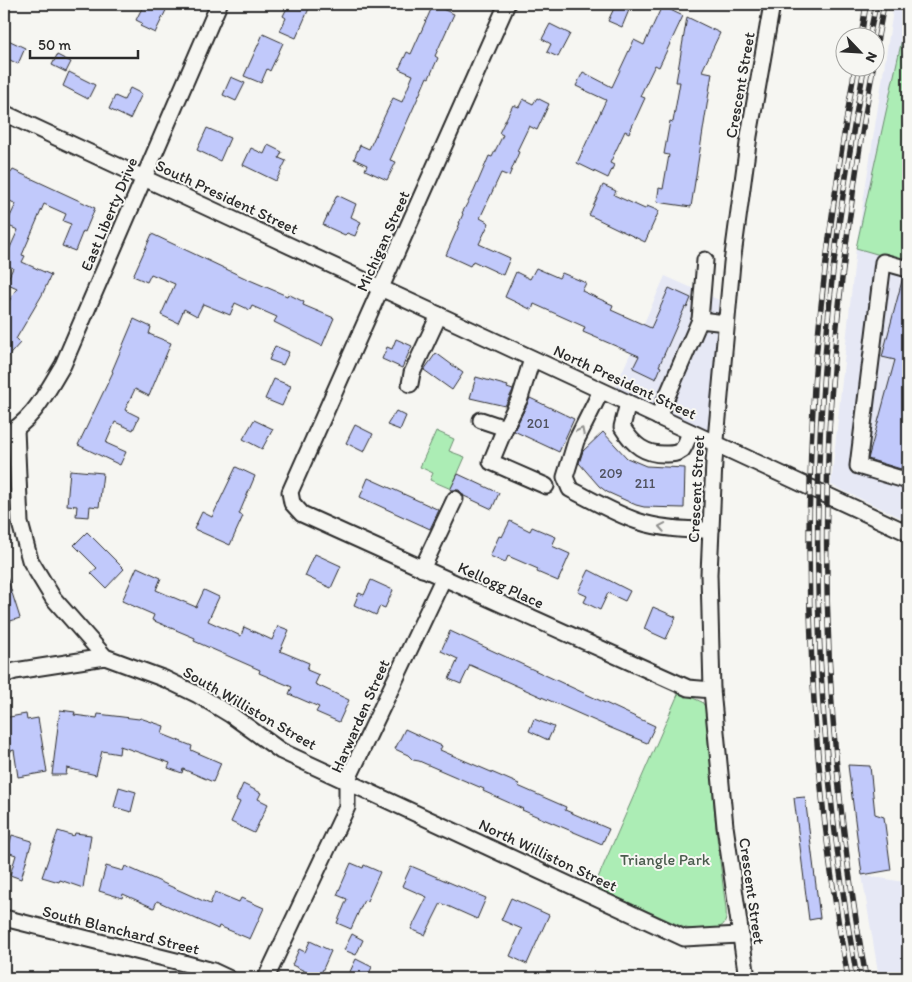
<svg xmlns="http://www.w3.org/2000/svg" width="912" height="982" viewBox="0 0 912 982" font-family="Itim,sans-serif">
  <rect width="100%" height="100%" fill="#f6f6f2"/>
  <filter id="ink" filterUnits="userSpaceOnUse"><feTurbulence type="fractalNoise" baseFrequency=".02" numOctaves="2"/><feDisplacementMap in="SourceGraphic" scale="10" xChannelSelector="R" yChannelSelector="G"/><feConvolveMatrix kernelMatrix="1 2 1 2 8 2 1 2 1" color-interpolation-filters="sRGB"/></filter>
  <g filter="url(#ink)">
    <g fill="#e6e8f5">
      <path d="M894,4H908V521L831,485L856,248Z"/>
      <path d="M665,276L719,300L710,434L614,390Z"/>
      <path d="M908,866V978H879L862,875L904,882Z"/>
    </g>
    <g fill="#acedb5" stroke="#6c8c70">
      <path d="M908,12V263L856,248Z"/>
      <path d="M436,431L454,439L449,451L465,457L451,489L430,480L433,473L420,467Z"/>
      <path d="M679,692L702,702L706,708L716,829L726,909C726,913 727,918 725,922C720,933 693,931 683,927L594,887Z"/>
    </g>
    <g fill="#c1c9fb" stroke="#2b2b2b">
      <path d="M144,4H169L155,33L140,26L142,23L136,20Z"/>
      <path d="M289,4H311L296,38L280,31L286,18L283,16Z"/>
      <path d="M616,4L629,10L622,27L608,21Z"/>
      <path d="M433,5L454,14L435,56L438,58L429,78L427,77L421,91L390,160L396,162L387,180L365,170L367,165L354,159L360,145L369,149L393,98L402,102L413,75L399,69L407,52L411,54Z"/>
      <path d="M662,6L683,16L659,67L655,65L640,96L645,98L629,133L625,131L610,163L614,165L608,178L577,163L606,100L576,86L583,72L612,87L634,40L644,45Z"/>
      <path d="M687,17L720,33L702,71L712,73L691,207L657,202L659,188L663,189L669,155L664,154L670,121L673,122L680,82H676Z"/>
      <path d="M550,24L570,34L558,57L547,52L551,44L542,39Z"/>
      <path d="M263,34L283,43L270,71L267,69L261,83L244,76Z"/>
      <path d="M4,38L25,48L18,64L4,57Z"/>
      <path d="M57,55L71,62L66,72L52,65Z"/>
      <path d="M69,72L95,85L88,99L63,86Z"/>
      <path d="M231,77L245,83L236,101L223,95Z"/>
      <path d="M130,88L142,94L130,119L109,109L115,96L124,100Z"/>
      <path d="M537,98L549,104L537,130L529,126L517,151L519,152L509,176L501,173L480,218L489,223L479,244L510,258L503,275L473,261L470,266L446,255L460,223H459L463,214L462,213L474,191L489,156L492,157L503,135L499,133L513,105L519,107L523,99L533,104Z"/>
      <path d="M207,128L230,138L220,161L197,150Z"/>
      <path d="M268,145L282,152L279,158L286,161L276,181L243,165L251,148L264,154Z"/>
      <path d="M4,170L11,173L13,170L95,208L85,232L83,231L75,251L62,246L71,224L63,221L66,214L44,204L22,255L25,256L22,262L51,275L42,295L16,339L20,343L4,361V309L17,288L6,283L13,268L4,264V261L18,230L6,225L16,204L4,198Z"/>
      <path d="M603,185L616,191L614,195L645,209L647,206L659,211L645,242L589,215Z"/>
      <path d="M337,195L356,204L351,217L361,222L355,236L347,233L345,235L323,225Z"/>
      <path d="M152,234L245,278L287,296L288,294L304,302L303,305L334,318L322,346L274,322L277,317L252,306L250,310L235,303L230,315L203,304L197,316L184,309L178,323L161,315L175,284L151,274L147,282L133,276Z"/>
      <path d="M536,268L559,278L562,273L586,283L582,291L613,305L611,310L651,328L669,288L691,298L687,308L685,307L659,366L661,367L656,379L633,368L639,356L583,332L585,327L534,304L532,310L505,297L516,272L530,279Z"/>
      <path d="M903,277L908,278V442L901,469L868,459L895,360L882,357Z"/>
      <path d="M134,319L151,327L149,334L171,343L149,396L135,389L125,410L139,417L133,430L115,422L106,443L126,452L120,465L78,445L113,372L112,371Z"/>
      <path d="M396,339L412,346L402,368L382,359L387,347L392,349Z"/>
      <path d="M275,346L289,352L283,365L269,360Z"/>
      <path d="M436,353L463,373L452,390L424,370Z"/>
      <path d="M476,377L508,386L507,388L513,390L505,406L470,398Z"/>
      <path d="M274,379L291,386L282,406L265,399Z"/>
      <path d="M530,398L574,419L559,452L514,431Z"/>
      <path d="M396,411L406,416L400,430L387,425Z"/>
      <path d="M254,420L273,429L262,449L243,439Z"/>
      <path d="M355,425L373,434L364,452L346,443Z"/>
      <path d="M603,432L627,458L646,466L685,468L684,508L644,507L636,505L607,492L599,486L579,463L583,451Z"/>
      <path d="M236,467L255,476L239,514L243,516L230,545L194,529L202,512L212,517Z"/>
      <path d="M70,470L103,473L99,507L90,506L89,517L76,516L77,506L67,505Z"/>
      <path d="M458,474L499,493L492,509L464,496L459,490H450Z"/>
      <path d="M368,478L439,510L430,529L360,497Z"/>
      <path d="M510,521L530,531L532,527L556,537L552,546L570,554L558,581L537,572L538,569L508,556L505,563L490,556L499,536L502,537Z"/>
      <path d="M87,532L124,569L106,588L91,573L97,568L74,545Z"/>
      <path d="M315,554L341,566L331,588L305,576Z"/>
      <path d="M137,567L161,578L156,590L196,607L204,590L219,597L208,621L241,636L244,627L272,640L278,626L289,630L280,651L309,663L307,670L319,675L315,684L349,700L339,722L316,712L319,707L289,694L292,687L259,673L260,670L194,641L195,638L152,620L154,615L122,601Z"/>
      <path d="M589,570L630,591L625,601L608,593L600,610L584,602L587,596L578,592Z"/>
      <path d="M6,574L20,618L4,623V575Z"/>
      <path d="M371,580L393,590L385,608L380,606L376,615L354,605L359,593L364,595Z"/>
      <path d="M653,607L676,617L666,639L644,629Z"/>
      <path d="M450,631L655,726L647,743L611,728L470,665L461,684L449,679L458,659L441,651Z"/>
      <path d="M60,710L75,712L74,715L97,718L98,714L139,719L140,718L164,726L162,734L192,746L191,750L221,763L213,782L183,769L182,773L168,768L170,763L120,746L119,754L102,751L96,775L67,768L66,775H52Z"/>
      <path d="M26,714L27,720L38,718L47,772L18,777L14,750L4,753V718Z"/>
      <path d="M534,719L554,727L548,740L529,731Z"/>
      <path d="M405,729L442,746L440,750L519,784L518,786L566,807L565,810L609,829L602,844L522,810L523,809L483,791L484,789L419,761L413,760L408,755L395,749Z"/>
      <path d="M848,765L870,766L875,814L884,817L891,870L862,875Z"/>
      <path d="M243,784L261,793L258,799L268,804L254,833L231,822L240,802L236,800Z"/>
      <path d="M119,787L136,792L131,812L114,807Z"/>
      <path d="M805,797L820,918L809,920L794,798Z"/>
      <path d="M58,831L74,836L75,833L91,835L83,888L60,880L59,882L42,877Z"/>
      <path d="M12,835L32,841L21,879L10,875L16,855L7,852Z"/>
      <path d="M351,863L363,868L364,865L380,872L367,901L364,900L351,929L337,923L347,899L337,895Z"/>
      <path d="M106,866L123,871L125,866L210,904L215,892L239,902L241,898L264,908L250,939L219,926L218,929L157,901L154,908L123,894L122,898L99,891Z"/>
      <path d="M411,866L486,898L477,919L441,903L425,935L411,929L427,897L402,886Z"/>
      <path d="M511,898L549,915L527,964L510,956L522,929L501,920Z"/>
      <path d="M352,934L363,940L356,955L344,950Z"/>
      <path d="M310,941L331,951L319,978L292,965L299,949L305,952Z"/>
      <path d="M356,959L372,967L367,978H347Z"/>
    </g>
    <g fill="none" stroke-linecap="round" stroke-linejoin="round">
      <g stroke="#2b2b2b" stroke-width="19">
        <g id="minor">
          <path d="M507,4L290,492L292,503L302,514L688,688L712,690"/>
          <path d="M4,113L908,533"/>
          <path d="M908,269L883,262L858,466L908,481"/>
          <path d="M700,320L705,260"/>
          <path d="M532,359L520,398L505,428L491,462L546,486"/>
          <path d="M410,384L412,373L439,315"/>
          <path d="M601,391L576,441L565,477L570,489C592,500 614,513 637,521C660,529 686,530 711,530"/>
          <path d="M628,403L622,427C633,445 645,455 667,454C672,454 677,454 682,450C686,445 688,437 690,432"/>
          <path d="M658,417L700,320L726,323"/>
          <path d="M481,420L505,428"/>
          <path d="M16,429L20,523L30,560L53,598L105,657L165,679L198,695L231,715L281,751L684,938L739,935"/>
          <path d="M4,435C32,423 47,391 63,365L219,4"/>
          <path d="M422,569L455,499"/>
          <path d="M4,675L15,671L105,657"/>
          <path d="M4,918L176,961L213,971L228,978"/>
          <path d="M266,978L347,807V781L443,579"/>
          <path d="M747,978L725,826L712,690L709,574L714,462L732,263L749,136L772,4"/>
        </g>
      </g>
      <use href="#minor" stroke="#f6f6f2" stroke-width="15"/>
      <g stroke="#2b2b2b" stroke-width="5.5">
        <g id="rail">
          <path d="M861,38L866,4"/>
          <path d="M869,38L876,4"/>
          <path d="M874,58L884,4"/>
          <path d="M848,978C812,784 802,584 814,387C821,280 837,173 855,68"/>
          <path d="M857,978C818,765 808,548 827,332C834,243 849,155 864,68"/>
          <path d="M866,978C833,799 821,615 829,433C835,310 852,188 873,68"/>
        </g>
      </g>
      <use href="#rail" stroke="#f6f6f2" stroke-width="4" stroke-dasharray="11" stroke-linecap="butt"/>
    </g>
    <defs><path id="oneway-chevron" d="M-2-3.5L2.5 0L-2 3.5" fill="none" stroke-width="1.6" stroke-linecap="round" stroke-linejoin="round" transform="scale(1.25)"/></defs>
    <g stroke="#90908e">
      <use href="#oneway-chevron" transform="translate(581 431) rotate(-63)"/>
      <use href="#oneway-chevron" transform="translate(662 527) rotate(-170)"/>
    </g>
  </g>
  <g text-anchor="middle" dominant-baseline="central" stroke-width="4" stroke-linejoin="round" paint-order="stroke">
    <g font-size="14" fill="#50525f">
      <text x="538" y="423">201</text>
      <text x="611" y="473">209</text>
      <text x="645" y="483">211</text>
    </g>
    <g font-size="16" fill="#2b2b2b" stroke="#f6f6f2">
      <text transform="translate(740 85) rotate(-80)">Crescent Street</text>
      <text transform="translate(227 197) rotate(25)">South President Street</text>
      <text transform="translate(109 214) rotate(-67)">East Liberty Drive</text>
      <text transform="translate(383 241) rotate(-66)">Michigan Street</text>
      <text transform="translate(625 382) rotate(25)">North President Street</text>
      <text transform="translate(696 489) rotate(-87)">Crescent Street</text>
      <text transform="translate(501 585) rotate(24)">Kellogg Place</text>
      <text transform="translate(250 708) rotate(30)">South Williston Street</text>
      <text transform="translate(360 716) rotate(-66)">Harwarden Street</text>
      <text transform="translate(548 855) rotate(25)">North Williston Street</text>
      <text transform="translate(752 891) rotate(82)">Crescent Street</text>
      <text transform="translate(121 930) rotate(14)">South Blanchard Street</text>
    </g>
    <g font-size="16" fill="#4b5c4e" stroke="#f6f6f2">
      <text x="665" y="859">Triangle Park</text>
    </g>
  </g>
  <rect width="912" height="982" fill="none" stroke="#f6f6f2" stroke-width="20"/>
  <rect x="10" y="10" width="892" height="962" fill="none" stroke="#2b2b2b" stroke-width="2" filter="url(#ink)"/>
  <g transform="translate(860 52) rotate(115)"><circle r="24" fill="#f6f6f2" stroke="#a5a5a2"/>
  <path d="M0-4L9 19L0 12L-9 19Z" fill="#2b2b2b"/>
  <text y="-8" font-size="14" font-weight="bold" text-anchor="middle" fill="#2b2b2b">N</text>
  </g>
  <path d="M30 50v8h108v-8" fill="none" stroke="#2b2b2b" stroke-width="2.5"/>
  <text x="38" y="50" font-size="15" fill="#2b2b2b" stroke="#f6f6f2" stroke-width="4" paint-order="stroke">50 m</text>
</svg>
